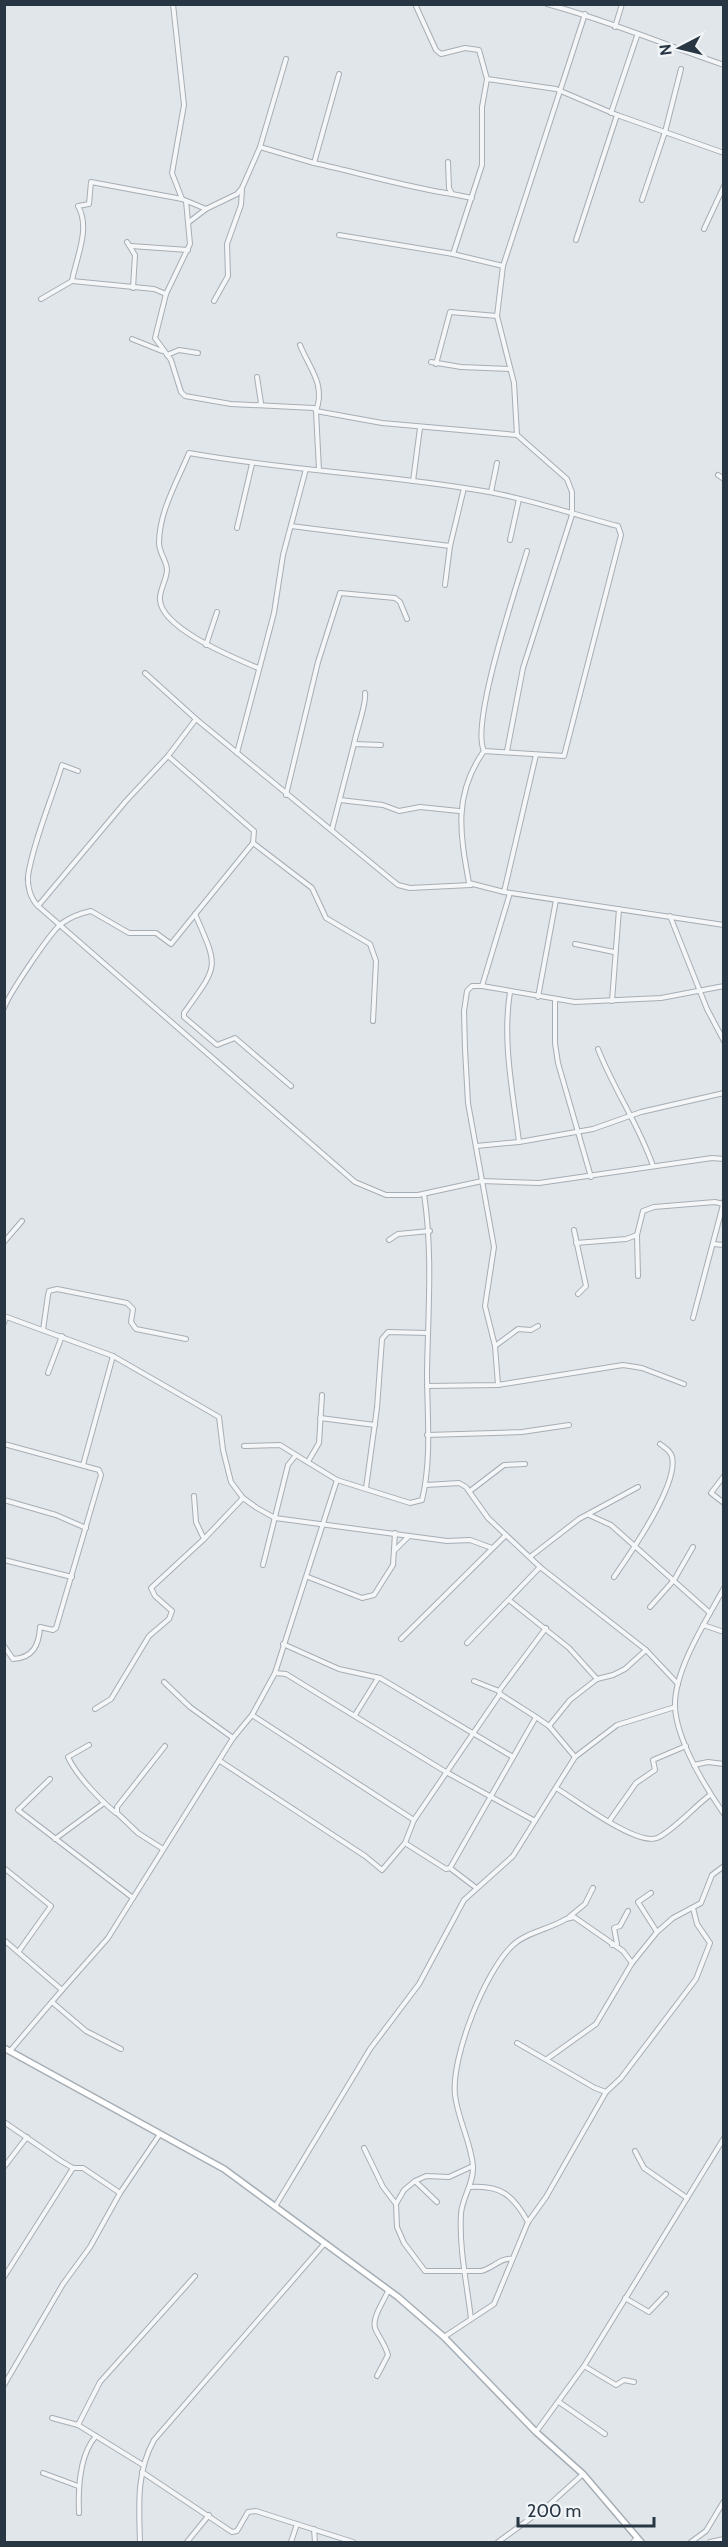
<svg xmlns="http://www.w3.org/2000/svg" width="728" height="2547" viewBox="0 0 728 2547" font-family="Cabin,sans-serif">
  <rect width="100%" height="100%" fill="#e1e6ea"/>
  <g fill="none" stroke-linecap="round" stroke-linejoin="round">
    <g stroke="#a6aeb5" stroke-width="6">
      <g id="street">
        <path d="M173,4L184,105L172,173L182,199"/>
        <path d="M415,4L436,50L441,54L465,48L479,50L487,79L482,107V165L453,254"/>
        <path d="M547,4C607,20 665,45 724,65"/>
        <path d="M615,27L622,4"/>
        <path d="M487,79L556,89L617,115L724,153"/>
        <path d="M611,113L637,36"/>
        <path d="M260,147L286,59"/>
        <path d="M448,162L449,188L452,194L472,198"/>
        <path d="M314,163C360,173 406,187 452,194"/>
        <path d="M642,200L665,132L681,69"/>
        <path d="M186,201L190,244L166,294L155,338L171,360L181,392L185,396L231,404L314,408L316,411L382,423L517,435L567,479L572,492V515L523,668L507,751"/>
        <path d="M189,222L206,209"/>
        <path d="M704,229L724,186"/>
        <path d="M339,235L453,254L503,266"/>
        <path d="M576,240L617,115"/>
        <path d="M127,242L135,255L133,288"/>
        <path d="M131,246L188,250"/>
        <path d="M166,294L154,289L72,281C76,258 91,228 78,206L89,204L91,182L182,199L206,209L237,194L242,188L260,147L314,163L339,74"/>
        <path d="M41,299L72,281"/>
        <path d="M214,301L228,276L227,244L241,205L242,189"/>
        <path d="M132,339L162,351"/>
        <path d="M300,345C309,368 326,384 316,411L319,470"/>
        <path d="M167,355L179,350L198,353"/>
        <path d="M431,362L461,367L510,369"/>
        <path d="M436,364L450,312L497,316"/>
        <path d="M257,377L261,403L259,405"/>
        <path d="M517,435L514,383L497,316L503,266L585,14"/>
        <path d="M718,475L724,479"/>
        <path d="M413,481L420,428"/>
        <path d="M491,492L497,463"/>
        <path d="M291,526L450,546"/>
        <path d="M237,528L252,464"/>
        <path d="M510,540L519,499"/>
        <path d="M445,585L450,546L464,488"/>
        <path d="M206,645L217,612"/>
        <path d="M258,668C235,658 162,629 160,600C159,590 167,580 167,569C166,560 159,552 159,543C159,512 177,482 189,453C289,471 390,474 489,492C533,500 575,515 618,526L621,535L564,756L484,751C453,794 460,834 469,883L504,892L724,925"/>
        <path d="M145,673L196,719"/>
        <path d="M354,744C356,731 367,703 365,693"/>
        <path d="M484,751C470,723 517,586 527,551"/>
        <path d="M237,753L274,613L283,555L306,469"/>
        <path d="M286,795L318,662L340,593L395,598L400,602L407,619"/>
        <path d="M340,800L383,805L399,811L420,807L459,811"/>
        <path d="M332,829L354,744L381,745"/>
        <path d="M253,843L312,888L326,918L370,944L376,961L373,1021"/>
        <path d="M471,885L410,888L398,885L196,719L168,756L126,801L38,906L355,1182L386,1195H418L482,1181L539,1183L712,1158L724,1159"/>
        <path d="M504,892L536,755"/>
        <path d="M38,906C31,899 27,887 28,876C33,843 52,798 62,765L78,771"/>
        <path d="M195,914C219,969 219,964 184,1013V1017L217,1045L235,1038L291,1086"/>
        <path d="M670,916L707,1009L724,1041"/>
        <path d="M575,944L614,952"/>
        <path d="M482,986L510,893"/>
        <path d="M510,992C502,1041 513,1093 519,1142"/>
        <path d="M538,997L556,900"/>
        <path d="M555,1000V1043L558,1063L591,1177"/>
        <path d="M612,1001L619,909"/>
        <path d="M4,1008C9,994 49,934 61,924C69,918 81,913 91,911L129,933H156L171,944L253,843L254,831L168,756"/>
        <path d="M598,1049C614,1090 639,1125 653,1166"/>
        <path d="M476,1146L519,1142L593,1129L641,1112L724,1093"/>
        <path d="M574,1230L586,1286L578,1294"/>
        <path d="M389,1240L398,1234L430,1231"/>
        <path d="M4,1242L22,1221"/>
        <path d="M576,1243L626,1239L637,1235"/>
        <path d="M713,1244L724,1245"/>
        <path d="M638,1276L637,1235L643,1211L654,1207L715,1202L723,1204"/>
        <path d="M4,1316L113,1356L219,1417L223,1450L231,1482L243,1498L257,1508L275,1518L447,1541L470,1540L492,1548"/>
        <path d="M693,1318L724,1201"/>
        <path d="M4,1323L6,1317"/>
        <path d="M43,1330L48,1295L49,1291L57,1289L127,1303L133,1309L131,1322L136,1329L186,1339"/>
        <path d="M495,1346L518,1329L531,1330L538,1326"/>
        <path d="M48,1373L62,1336"/>
        <path d="M498,1385L495,1346L485,1306L494,1247L468,1103L465,1049L464,1011L467,991L472,986H482L575,1002L661,998L724,986"/>
        <path d="M427,1386L498,1385L623,1365L642,1368L684,1384"/>
        <path d="M320,1418L375,1425"/>
        <path d="M427,1435L522,1432L569,1425"/>
        <path d="M4,1444L99,1470L101,1475L56,1628L53,1630L40,1627C39,1645 33,1658 13,1659L4,1646"/>
        <path d="M244,1446L280,1445L296,1455"/>
        <path d="M309,1460L319,1443L322,1395"/>
        <path d="M83,1465L113,1356"/>
        <path d="M724,1476L711,1493L724,1503"/>
        <path d="M426,1485L459,1483L466,1487L488,1518L506,1535L540,1567L646,1650L678,1684"/>
        <path d="M366,1488L377,1408L382,1339L388,1332L428,1333"/>
        <path d="M470,1491L504,1465L525,1464"/>
        <path d="M194,1496L196,1522L204,1539"/>
        <path d="M4,1500L56,1515L86,1528"/>
        <path d="M589,1515L611,1525L710,1613"/>
        <path d="M395,1550L409,1536"/>
        <path d="M530,1557L579,1519L638,1487"/>
        <path d="M4,1560L72,1577"/>
        <path d="M263,1565L288,1465L296,1455L337,1480L410,1503L422,1500C432,1459 427,1414 427,1372C428,1313 433,1253 424,1194"/>
        <path d="M308,1577L362,1598L374,1595L393,1565L395,1533"/>
        <path d="M614,1577C630,1554 679,1484 672,1457C671,1451 665,1448 660,1444"/>
        <path d="M724,1588C707,1619 674,1670 675,1706C676,1739 705,1787 724,1814"/>
        <path d="M509,1600L569,1648L597,1679"/>
        <path d="M650,1607L674,1580L693,1547"/>
        <path d="M703,1625L724,1632"/>
        <path d="M401,1639L506,1535"/>
        <path d="M467,1643L540,1567"/>
        <path d="M283,1644L339,1669L380,1678L513,1757"/>
        <path d="M275,1673L286,1674L446,1772L535,1821"/>
        <path d="M164,1682L190,1707L233,1738"/>
        <path d="M499,1691L546,1628"/>
        <path d="M95,1709L111,1699L149,1636L169,1619L172,1611L155,1596L151,1588L204,1539L243,1498"/>
        <path d="M252,1715L414,1820"/>
        <path d="M355,1715L378,1678"/>
        <path d="M536,1717L549,1726L575,1757"/>
        <path d="M549,1726L570,1700L597,1679L613,1675L625,1669L646,1650"/>
        <path d="M89,1745L68,1757C76,1775 100,1800 116,1813"/>
        <path d="M220,1761L365,1856L382,1870L405,1843L414,1820L500,1694"/>
        <path d="M694,1765L708,1762L724,1764"/>
        <path d="M50,1779L18,1810L133,1898"/>
        <path d="M556,1788C575,1799 636,1846 657,1838C673,1831 695,1806 710,1795"/>
        <path d="M610,1820L636,1783L655,1770L653,1760L686,1746"/>
        <path d="M55,1839L104,1803"/>
        <path d="M405,1843L446,1869L450,1868L536,1717L500,1694L499,1691L474,1681"/>
        <path d="M163,1849L138,1833L117,1813V1807L165,1746"/>
        <path d="M4,1868L51,1906L19,1951"/>
        <path d="M450,1868L475,1887"/>
        <path d="M651,1893L638,1902L657,1932"/>
        <path d="M569,1917L585,1904L593,1888"/>
        <path d="M4,1940L62,1990L10,2051"/>
        <path d="M612,1945L617,1944L614,1928L620,1926L628,1911"/>
        <path d="M62,1990L108,1938L233,1738L252,1715L275,1673L337,1480"/>
        <path d="M52,2002L86,2031L121,2049"/>
        <path d="M547,2059L596,2024L632,1963L657,1932L673,1918L701,1903L712,1875L724,1866"/>
        <path d="M606,2092L621,2078L696,1979L710,1943L697,1924L693,1908"/>
        <path d="M4,2122L61,2161L73,2168H83L120,2193"/>
        <path d="M364,2148L383,2187L396,2204"/>
        <path d="M635,2151L644,2168L687,2198"/>
        <path d="M473,2166L449,2177L426,2176L415,2181L404,2190L396,2204L397,2227L404,2243L425,2271H481C492,2269 501,2257 512,2259"/>
        <path d="M4,2167L27,2137"/>
        <path d="M415,2181L437,2202"/>
        <path d="M470,2187C501,2185 513,2195 528,2222"/>
        <path d="M276,2205L370,2049L419,1984L464,1900L513,1856L575,1757L617,1725L675,1707"/>
        <path d="M4,2277L73,2168"/>
        <path d="M625,2298L649,2312L666,2294"/>
        <path d="M471,2319C467,2284 459,2249 461,2214C462,2197 474,2184 473,2166C471,2142 458,2120 455,2095C451,2057 485,1971 513,1945C527,1932 550,1929 566,1919L574,1917L623,1951L632,1963"/>
        <path d="M444,2337L494,2304L528,2222L546,2197L606,2092L595,2088L517,2043"/>
        <path d="M584,2366L616,2385L624,2380L634,2382"/>
        <path d="M377,2376L388,2355C385,2344 378,2336 375,2328C372,2317 384,2301 388,2291"/>
        <path d="M4,2385L63,2284L90,2247L120,2193L160,2134"/>
        <path d="M559,2402L605,2434"/>
        <path d="M52,2418L78,2425L100,2382L195,2276"/>
        <path d="M78,2425L143,2465"/>
        <path d="M536,2432L584,2366L724,2138"/>
        <path d="M142,2472L232,2532L237,2531L248,2512L256,2511L353,2542"/>
        <path d="M43,2473L78,2486"/>
        <path d="M79,2513C78,2489 79,2455 96,2436"/>
        <path d="M314,2529L315,2542"/>
        <path d="M140,2542C139,2507 136,2472 154,2440L325,2243"/>
        <path d="M187,2542L209,2515"/>
        <path d="M291,2542L297,2524"/>
        <path d="M498,2542L550,2504L583,2474"/>
        <path d="M633,2542L637,2538"/>
        <path d="M691,2542L706,2531L724,2501"/>
        <path d="M710,2542L724,2539"/>
      </g>
    </g>
    <g stroke="#a6aeb5" stroke-width="8">
      <path id="secondary" d="M4,2048L224,2169L398,2297L444,2337L536,2432L583,2474L641,2542"/>
    </g>
    <use href="#street" stroke="#f4f6f8" stroke-width="4"/>
    <use href="#secondary" stroke="#fff" stroke-width="5"/>
  </g>
  <rect width="728" height="2547" fill="none" stroke="#283643" stroke-width="12"/>
  <g transform="translate(680 48) rotate(263)" stroke="#f1f5f7" stroke-width="4.5" paint-order="stroke">
  <path d="M0-4.5L10 22L0 15L-10 22Z" fill="#283643"/>
  <text y="-9" font-size="16" font-weight="bold" text-anchor="middle" fill="#283643">N</text>
  </g>
  <path d="M518 2517v9h136v-9" fill="none" stroke="#283643" stroke-width="3"/>
  <text x="527" y="2517" font-size="18" fill="#283643" stroke="#f1f5f7" stroke-width="4.5" paint-order="stroke">200 m</text>
</svg>
